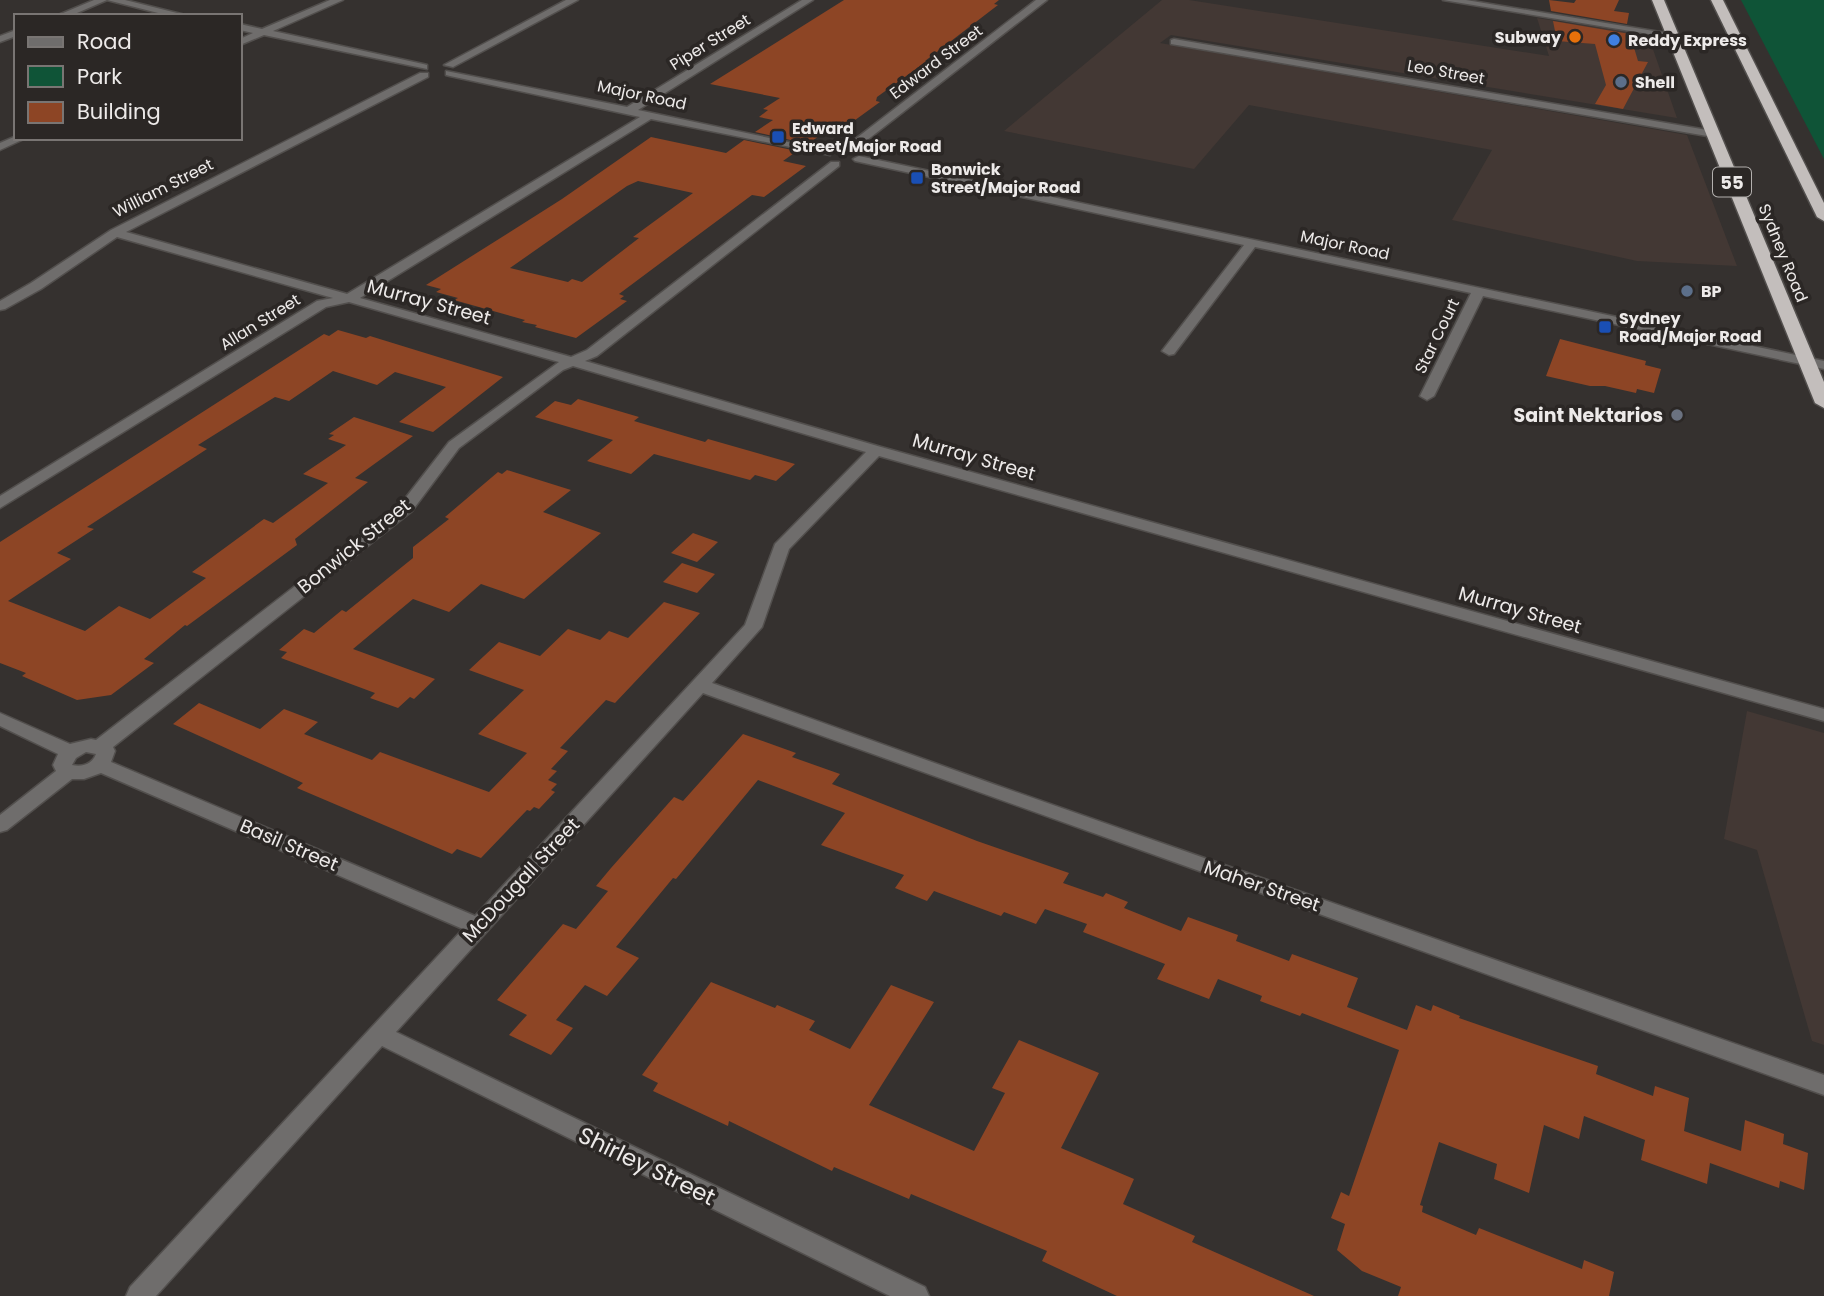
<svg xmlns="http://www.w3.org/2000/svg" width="1824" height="1296" viewBox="0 0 1824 1296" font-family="Poppins,sans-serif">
  <rect width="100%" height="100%" fill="#35312f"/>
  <g fill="#433834">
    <path d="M1162,0H1189L1549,56L1537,18L1648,35L1677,118L1171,35L1160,43L1687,135L1737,266L1637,261L1452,220L1492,150L1249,105L1194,169L1004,131Z"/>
    <path d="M1747,711L1824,733V1045L1812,1041L1757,850L1724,839Z"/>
  </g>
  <path fill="#0f5437" d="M1741,0H1824V159Z"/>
  <g fill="#8d4525" fill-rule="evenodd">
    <path d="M844,0H999L994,4L998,5L925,61H927L877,97L876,101L880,102L840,131L830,128L808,144L755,132L773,120L759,117L768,110L763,109L780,98L710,84Z"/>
    <path d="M1549,0L1574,3L1576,0H1619L1614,11L1629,13L1627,24L1551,11Z"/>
    <path d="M1553,21L1630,34L1638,61L1648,62L1623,109L1595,104L1606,85L1595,44L1557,41Z"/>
    <path d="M651,137L726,153L744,140L797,151L783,161L806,166L764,197L752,195L690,241L619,294L624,296L620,299L627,301L576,338L535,327L537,325L522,322L525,320L454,300L458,298L436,292L441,289L426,285L562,199ZM638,181L693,193L633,237L639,238L582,282L572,279L568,282L510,268L627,186Z"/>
    <path d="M338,330L366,338L370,336L503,377L433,432L399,422L446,387L395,372L377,385L333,371L289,401L275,397L198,445L207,449L87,527L94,529L57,553L71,559L8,601L85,631L119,606L150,619L206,578L192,572L264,519L273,523L328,483L303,474L346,445L328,439L334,435L329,434L354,417L413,436L355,478L368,482L295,539L297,545L187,626L185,625L144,659L154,663L111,695L77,700L22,676L26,673L0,663V542L324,334L329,336Z"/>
    <path d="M1560,339L1646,361L1645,365L1661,369L1654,393L1637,389L1636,393L1605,386H1590L1546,376Z"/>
    <path d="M578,399L639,417L634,421L705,442L708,439L795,464L776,481L755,475L750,480L654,454L631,474L587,461L613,440L535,417L555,401L571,405Z"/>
    <path d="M507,470L571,490L543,512L601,533L524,599L481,584L449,612L413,599L353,649L435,679L414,699L410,697L398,708L370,698L375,693L281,658L287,652L279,650L304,629L314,633L342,610L346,612L413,558V547L449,519L445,517L498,472L502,474Z"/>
    <path d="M693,533L718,542L697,562L671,553Z"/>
    <path d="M682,563L715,574L697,593L663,582Z"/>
    <path d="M664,602L700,613L615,703L606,700L560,748L568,751L551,769L557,771L548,780L557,784L551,790L555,792L539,809L534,807L530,811L527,810L481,858L457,849L452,854L297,788L303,783L173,724L199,703L260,729L284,709L318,722L304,734L372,760L380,752L489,792L527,753L478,734L524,690L469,670L499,642L540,656L568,629L600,640L609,631L628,638Z"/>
    <path d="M743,734L796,753L792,757L840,774L832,784L977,841L1069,873L1063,883L1103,897L1106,893L1128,902L1124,908L1181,931L1188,917L1238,935L1236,941L1289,961L1292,954L1358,978L1347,1007L1407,1030L1416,1005L1431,1011L1433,1005L1460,1016L1459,1018L1598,1066L1596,1074L1653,1096L1655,1086L1689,1098L1684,1131L1741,1151L1745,1120L1784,1134L1783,1144L1808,1153L1804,1190L1780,1181L1779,1188L1710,1163L1707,1184L1641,1160L1645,1140L1584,1116L1579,1139L1544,1125L1529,1193L1494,1179L1497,1164L1439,1142L1420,1205L1423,1206L1422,1212L1476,1235L1479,1228L1582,1269L1584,1260L1614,1272L1609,1296H1398L1401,1287L1362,1271L1337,1250L1345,1224L1331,1218L1341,1192L1349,1196L1399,1050L1302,1013L1300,1016L1260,1001L1262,996L1218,979L1209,999L1157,979L1165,964L1083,932L1087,924L1045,909L1036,924L1004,912L1001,916L934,891L927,901L895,888L904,875L821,845L845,813L758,780L676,879L673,878L616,947L639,958L607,996L585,985L556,1020L573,1028L551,1055L509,1035L527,1015L497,1000L563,924L576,929L608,891L596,886L611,868L674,797L683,801Z"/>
    <path d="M711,982L775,1008L777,1005L815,1021L809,1030L850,1049L891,985L934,1002L869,1105L974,1151L1005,1093L992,1088L1019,1040L1099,1073L1061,1148L1134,1179L1123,1204L1195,1236L1192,1242L1314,1296H1117L1042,1261L1047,1251L911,1194L909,1199L834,1167L832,1171L729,1121L728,1126L653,1091L658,1083L642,1075Z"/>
  </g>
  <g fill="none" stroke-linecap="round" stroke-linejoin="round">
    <g stroke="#524f4d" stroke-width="3">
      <g id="minor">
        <path d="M94,0H107L70,16H56Z"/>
        <path d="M107,0H125L189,16H170Z"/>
        <path d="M330,0H343L273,31L423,64L427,65V69L264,35L240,45V39L253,33L240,30V24L262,29Z"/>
        <path d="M566,0H578L453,67L444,65Z"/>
        <path d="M802,0H813L638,110L826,150L830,151V155L651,119L360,298L571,357L587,350L831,162H839V166L597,356L585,361L881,447L1824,709V721L879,456L789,549L762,627L712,683L993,784L1824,1075V1095L703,693L396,1032L925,1287L929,1296H890L382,1046L156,1296H126L130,1287L463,929L101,773L84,779H72L7,830L0,832V815L56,771L53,765L58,754L0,726V713L70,744L91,739L96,740L400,505L449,442L559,362L349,302L326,307L0,508V496L317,301L333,298L117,237L41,289L5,309L0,310V301L31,283L111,230L420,73H428V77L126,232L347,294L640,117L450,76L446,75V71L627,107ZM573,366L866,452L775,544L745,625L475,916L111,762L115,751L113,747L412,511L459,448L563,370ZM86,752L96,754C92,765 81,767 72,765L76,758Z"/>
        <path d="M1036,0H1047L853,151H845V147Z"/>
        <path d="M1443,0H1466L1678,35L1673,38Z"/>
        <path d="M16,30V36L0,42V36Z"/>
        <path d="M1174,39L1713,131L1718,134L1713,137L1171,44V40Z"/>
        <path d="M16,136L26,138L0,150V143Z"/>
        <path d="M859,156L1824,361V369L1483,296L1434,396L1427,400L1420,396L1471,293L1255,247L1174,354L1169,355L1162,351L1244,245L855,161L853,159Z"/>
      </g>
    </g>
    <g stroke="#524f4d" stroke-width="3">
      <g id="highway">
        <path d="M1652,0H1664L1824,382V408L1815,403Z"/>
        <path d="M1711,0H1723L1824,203V221L1817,217Z"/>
      </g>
    </g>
    <use href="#minor" fill="#6f6d6c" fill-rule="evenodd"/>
    <use href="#highway" fill="#c3bebc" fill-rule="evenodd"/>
  </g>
  <circle fill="#e8710a" stroke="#2b2725" stroke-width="2.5" cx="1575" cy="37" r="7"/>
  <circle fill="#3f7fe0" stroke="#2b2725" stroke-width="2.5" cx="1614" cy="40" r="7"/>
  <g fill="#5c6f8a" stroke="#2b2725" stroke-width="2.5">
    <circle cx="1621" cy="82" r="7"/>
    <circle cx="1687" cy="291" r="7"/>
  </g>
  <g fill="#1a4fb4" stroke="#2b2725" stroke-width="2.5">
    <rect x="771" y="130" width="14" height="14" rx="3.5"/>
    <rect x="910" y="171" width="14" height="14" rx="3.5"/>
    <rect x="1598" y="320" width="14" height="14" rx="3.5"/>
  </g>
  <circle fill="#6b7280" stroke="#2b2725" stroke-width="2.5" cx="1677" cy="415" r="7"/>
  <g text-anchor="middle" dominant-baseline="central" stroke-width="7" stroke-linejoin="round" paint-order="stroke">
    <g font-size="16" font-weight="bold" fill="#edeae9" stroke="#2b2725" text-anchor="start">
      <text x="1561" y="37" text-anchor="end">Subway</text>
      <text x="1628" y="40">Reddy Express</text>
      <text x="1635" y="82">Shell</text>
      <text x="792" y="128">Edward<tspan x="792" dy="18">Street/Major Road</tspan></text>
      <text x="931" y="169">Bonwick<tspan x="931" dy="18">Street/Major Road</tspan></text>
      <text x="1701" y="291">BP</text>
      <text x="1619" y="318">Sydney<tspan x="1619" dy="18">Road/Major Road</tspan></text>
    </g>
    <g font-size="16" fill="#edeae9" stroke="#2b2725">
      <text transform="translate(710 42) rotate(-32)">Piper Street</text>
      <text transform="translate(936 62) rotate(-37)">Edward Street</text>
      <text transform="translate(1446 72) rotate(10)">Leo Street</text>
      <text transform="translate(642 95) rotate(12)">Major Road</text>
      <text transform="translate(163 188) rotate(-27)">William Street</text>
      <text transform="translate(1345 245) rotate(12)">Major Road</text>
      <text transform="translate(1783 253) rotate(68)">Sydney Road</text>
      <text transform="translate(260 322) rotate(-32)">Allan Street</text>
      <text transform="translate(1437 336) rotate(-64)">Star Court</text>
    </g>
    <rect fill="#2b2725" stroke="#b3b0ae" stroke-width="2" x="1713" y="167.5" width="38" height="29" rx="5"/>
    <g font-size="18" font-weight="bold" fill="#edeae9">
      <text x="1732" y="182">55</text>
    </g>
    <g font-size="19" fill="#edeae9" stroke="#2b2725">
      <text transform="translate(429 302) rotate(15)">Murray Street</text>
      <text transform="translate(974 457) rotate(16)">Murray Street</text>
      <text transform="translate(354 546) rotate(-39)">Bonwick Street</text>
      <text transform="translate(1520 610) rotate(16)">Murray Street</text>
      <text transform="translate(289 845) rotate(23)">Basil Street</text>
      <text transform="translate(521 880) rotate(-47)">McDougall Street</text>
      <text transform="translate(1262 886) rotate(19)">Maher Street</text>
    </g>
    <g font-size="19" font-weight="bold" fill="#edeae9" stroke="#2b2725" text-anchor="end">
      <text x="1663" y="415">Saint Nektarios</text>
    </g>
    <g font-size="23" fill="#edeae9" stroke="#2b2725">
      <text transform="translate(647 1166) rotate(26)">Shirley Street</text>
    </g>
  </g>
  <rect x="14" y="14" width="228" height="126" fill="#2b2725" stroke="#797573" stroke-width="2"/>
  <rect x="28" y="37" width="35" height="10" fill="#6f6d6c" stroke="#797573" stroke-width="2"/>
  <text x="77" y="49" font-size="21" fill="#edeae9">Road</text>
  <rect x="28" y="66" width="35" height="21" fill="#0f5437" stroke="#797573" stroke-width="2"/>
  <text x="77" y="84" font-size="21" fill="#edeae9">Park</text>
  <rect x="28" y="102" width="35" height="21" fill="#8d4525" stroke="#797573" stroke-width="2"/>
  <text x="77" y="119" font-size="21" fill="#edeae9">Building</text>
</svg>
